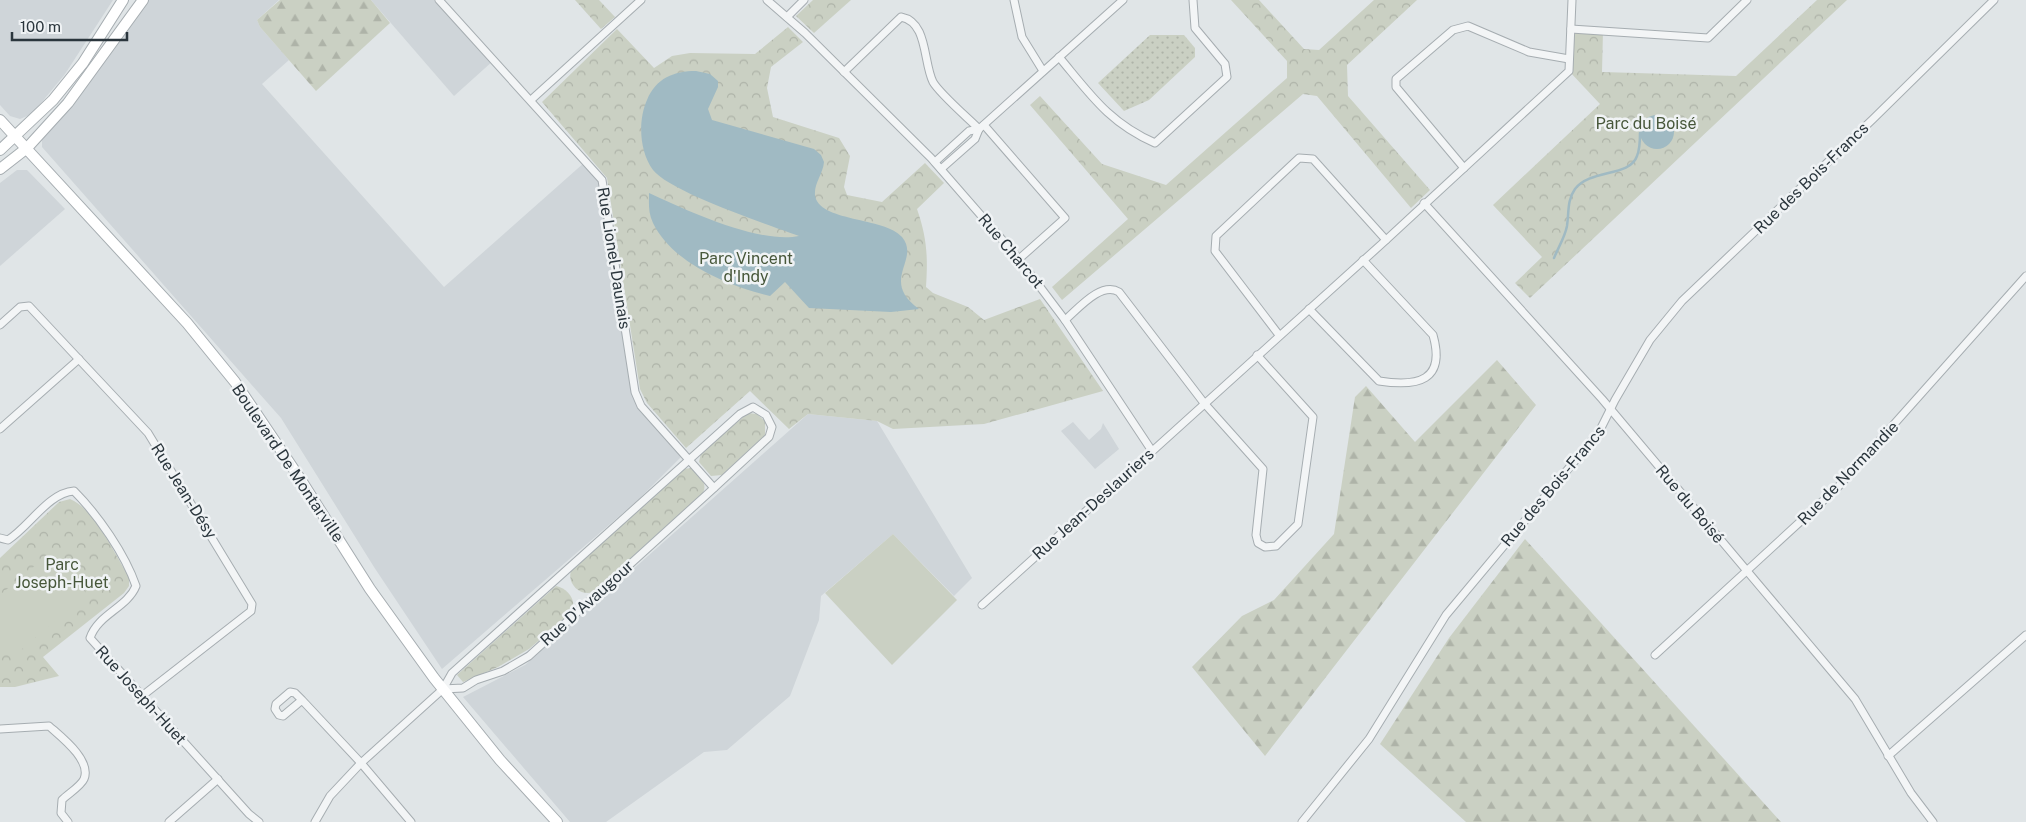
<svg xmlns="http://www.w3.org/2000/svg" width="2026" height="822" viewBox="0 0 2026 822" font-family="'Public Sans',sans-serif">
  <defs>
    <pattern id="grass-dots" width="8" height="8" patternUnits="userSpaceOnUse" patternTransform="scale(1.25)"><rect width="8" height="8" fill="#cad0c3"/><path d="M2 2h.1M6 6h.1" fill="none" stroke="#aeb3a8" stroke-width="1.8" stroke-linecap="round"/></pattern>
    <pattern id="forest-firs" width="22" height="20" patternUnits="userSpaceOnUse" patternTransform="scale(1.25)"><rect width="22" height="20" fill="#cad0c3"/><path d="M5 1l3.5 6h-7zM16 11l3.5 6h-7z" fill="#aeb3a8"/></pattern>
    <pattern id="park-crowns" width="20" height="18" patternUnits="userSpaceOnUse" patternTransform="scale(1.25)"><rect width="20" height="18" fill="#cad0c3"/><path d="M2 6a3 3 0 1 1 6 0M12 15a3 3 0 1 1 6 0" fill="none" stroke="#aeb3a8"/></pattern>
  </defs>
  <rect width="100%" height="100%" fill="#e0e5e7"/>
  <g fill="#cfd5d9">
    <path d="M0,0H113L65,74L32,114L20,119L10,116L0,105Z"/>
    <path d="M149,0H279L257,20L260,27L289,60L262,84L444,287L585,162L602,180L635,392L641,406L684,454L638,500L442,669L374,567L281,418L42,147V138L139,10Z"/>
    <path d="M371,0H440L494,60L454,96Z"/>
    <path d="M17,170H27L65,209L0,266V183Z"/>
    <path d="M808,414L877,421L972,578L954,596L893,534L821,596L819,620L790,696L727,750L704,752L606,822H570L463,697L525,665Z"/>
    <path d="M1073,422L1089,440L1101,429L1103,423L1119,449L1095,469L1061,431Z"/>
  </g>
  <path fill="url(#grass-dots)" d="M1150,35H1184L1195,48V57L1149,100L1124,111L1098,83Z"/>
  <g fill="url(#forest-firs)">
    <path d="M280,0H371L390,23L316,91L260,27L257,20Z"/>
    <path d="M1497,360L1536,405L1265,756L1192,667L1242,616L1274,600L1334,534L1355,397L1366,386L1415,442Z"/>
    <path d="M1525,539L1781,822H1466L1380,744L1449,638Z"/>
  </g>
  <g fill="url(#park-crowns)">
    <path d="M575,0H599L615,17L601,29Z"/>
    <path d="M813,0H851L814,33L796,16Z"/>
    <path d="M1231,0H1259L1304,49L1319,50L1374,0H1417L1347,65L1348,96L1430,190L1411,208L1317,96L1303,94L1062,300L1052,287L1128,219L1030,105L1040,96L1102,164L1166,185L1287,78V61Z"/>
    <path d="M1817,0H1847L1530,298L1515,283L1542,257L1493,205L1600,104L1569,71L1571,29L1603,31L1602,72L1736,76Z"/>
    <path d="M788,27L803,42L771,67L767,88L773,117L839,138L850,156L844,187L847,195L882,202L925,163L944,183L917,209C927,238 928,256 926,287L933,293L968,307L984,320L1040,299L1103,391L984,424L893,429L877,421L808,414L789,429L750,391L686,448L647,403L640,389L607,178L542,102L617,29L654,68L672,56L690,53L755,54Z"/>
    <path d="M748,413L757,414L765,421V435L722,475L711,476L699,462L701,453Z"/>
    <path d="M691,468C699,475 708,482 703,493L593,592C580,597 565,582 572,569L683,469Z"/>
    <path d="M70,499C95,509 115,555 129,577V586L124,593L43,657L59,676L15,687H0V558L59,502Z"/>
    <path d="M556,586C568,588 577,601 572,612L529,649L498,667L463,682L457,675Z"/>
  </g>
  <g fill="#cad0c3">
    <path d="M893,534L957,600L892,665L825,593Z"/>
    <path d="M51,552L87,594L15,655L0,638V595Z"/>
  </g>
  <g fill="#a0bac3">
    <path d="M696,71L710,74L718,81V87L708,109L712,120L814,149L821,155L824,162C823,174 814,183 815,195C818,222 885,217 902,237C921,260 879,280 919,309L891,312L809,308L785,282L770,296C729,286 673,264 653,223C648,213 649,203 649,193C686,210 758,244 799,236C769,225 670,192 653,170C639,151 638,120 647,100C656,78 674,71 696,71Z"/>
    <circle cx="1657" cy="132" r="17"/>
  </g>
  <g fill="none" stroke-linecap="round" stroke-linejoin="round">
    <path stroke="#a0bac3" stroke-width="2.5" d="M1554,258C1558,248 1565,237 1567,226C1569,213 1567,200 1575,189C1590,169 1630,177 1637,156C1640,149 1640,140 1640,133"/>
    <g stroke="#a6adb1" stroke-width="9">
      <g id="street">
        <path d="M439,0L602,180L635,392L641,406L714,488"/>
        <path d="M767,0L805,33L931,158L1019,259L1065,320L1152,451"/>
        <path d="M1014,0L1022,37L1043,71"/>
        <path d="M787,17L804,0"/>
        <path d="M1571,29L1708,38L1747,0"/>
        <path d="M1059,57C1090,94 1109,123 1155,143L1227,77L1225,64L1195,28L1193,0"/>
        <path d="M844,72L901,17C928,22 923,62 933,82C940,94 968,118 979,129"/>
        <path d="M531,100L641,0"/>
        <path d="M984,125L1065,218L1019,259"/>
        <path d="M935,162L969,131L979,129"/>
        <path d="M1464,168L1396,87V79L1453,30L1468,26L1529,52L1569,59"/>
        <path d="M941,169L975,139L979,129L1123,0"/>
        <path d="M1424,203L1602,399L1855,699L1911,793L1933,822"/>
        <path d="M1309,309L1379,381C1418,387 1446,381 1433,335L1363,260"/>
        <path d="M1065,320C1078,309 1101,281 1119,292L1204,403L1263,469L1256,535L1258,543L1265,547L1276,546L1298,524L1313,417L1257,355"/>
        <path d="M0,325L20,307L29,306L148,433L252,604L251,611L142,696"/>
        <path d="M1279,335L1215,251L1216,236L1299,158L1313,159L1386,240"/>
        <path d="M0,429L79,359"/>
        <path d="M0,538L8,540C30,526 48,493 74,491C98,515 125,554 136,586C127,608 98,614 90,638L249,814L259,822"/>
        <path d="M982,605L1386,240L1569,71L1572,0"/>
        <path d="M1655,655L1838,487L2026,276"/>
        <path d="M302,700L283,716L279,715L275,709L276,704L290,692L295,693L302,700L361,763L411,822"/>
        <path d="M0,729L49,726C60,736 92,760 84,779C81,786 68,794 62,800L61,813L68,822"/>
        <path d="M1888,756L2026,635"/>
        <path d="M169,822L218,779"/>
        <path d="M315,822L330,796L361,763L443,689L452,673L740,414L753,407L766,415L772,427L769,437L714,488L529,656L503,671L476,680L463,688L443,689"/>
        <path d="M1302,822L1369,739L1446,615L1599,432L1615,400L1650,340L1682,301L1873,119L1994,0"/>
      </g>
    </g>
    <g stroke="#a6adb1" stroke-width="12">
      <g id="secondary">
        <path d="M0,120L187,323L235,382L299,477L370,589L434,678L500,760L557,822"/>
        <path d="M0,150L53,100L83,63L123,0"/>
        <path d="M0,169L27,148L68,103L143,0"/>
      </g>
    </g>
    <use href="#street" stroke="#f3f5f6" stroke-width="7"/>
    <use href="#secondary" stroke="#fff" stroke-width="10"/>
  </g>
  <g text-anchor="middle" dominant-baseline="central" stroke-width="5" stroke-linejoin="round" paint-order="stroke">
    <g font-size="16" fill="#47573a" stroke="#f0f3f5">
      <text x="1646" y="123">Parc du Boisé</text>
      <text x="746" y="258">Parc Vincent<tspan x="746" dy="18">d'Indy</tspan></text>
      <text x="62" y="564">Parc<tspan x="62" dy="18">Joseph-Huet</tspan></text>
    </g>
    <g font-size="16" fill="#2b363d" stroke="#f0f3f5">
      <text transform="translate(1811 178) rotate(-44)">Rue des Bois-Francs</text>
      <text transform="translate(1011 251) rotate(50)">Rue Charcot</text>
      <text transform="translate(614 258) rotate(81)">Rue Lionel-Daunais</text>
      <text transform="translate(288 463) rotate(56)">Boulevard De Montarville</text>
      <text transform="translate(1848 473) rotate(-46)">Rue de Normandie</text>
      <text transform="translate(1553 486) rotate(-50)">Rue des Bois-Francs</text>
      <text transform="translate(184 491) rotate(58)">Rue Jean-Désy</text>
      <text transform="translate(1093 504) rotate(-42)">Rue Jean-Deslauriers</text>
      <text transform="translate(1690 504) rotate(50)">Rue du Boisé</text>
      <text transform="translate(587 603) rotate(-42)">Rue D'Avaugour</text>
      <text transform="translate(141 695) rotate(48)">Rue Joseph-Huet</text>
    </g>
  </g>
  <path d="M12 32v8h115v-8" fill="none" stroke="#2b363d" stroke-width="2.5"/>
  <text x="20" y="32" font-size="15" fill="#2b363d" stroke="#f0f3f5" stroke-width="4" paint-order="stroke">100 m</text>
</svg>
